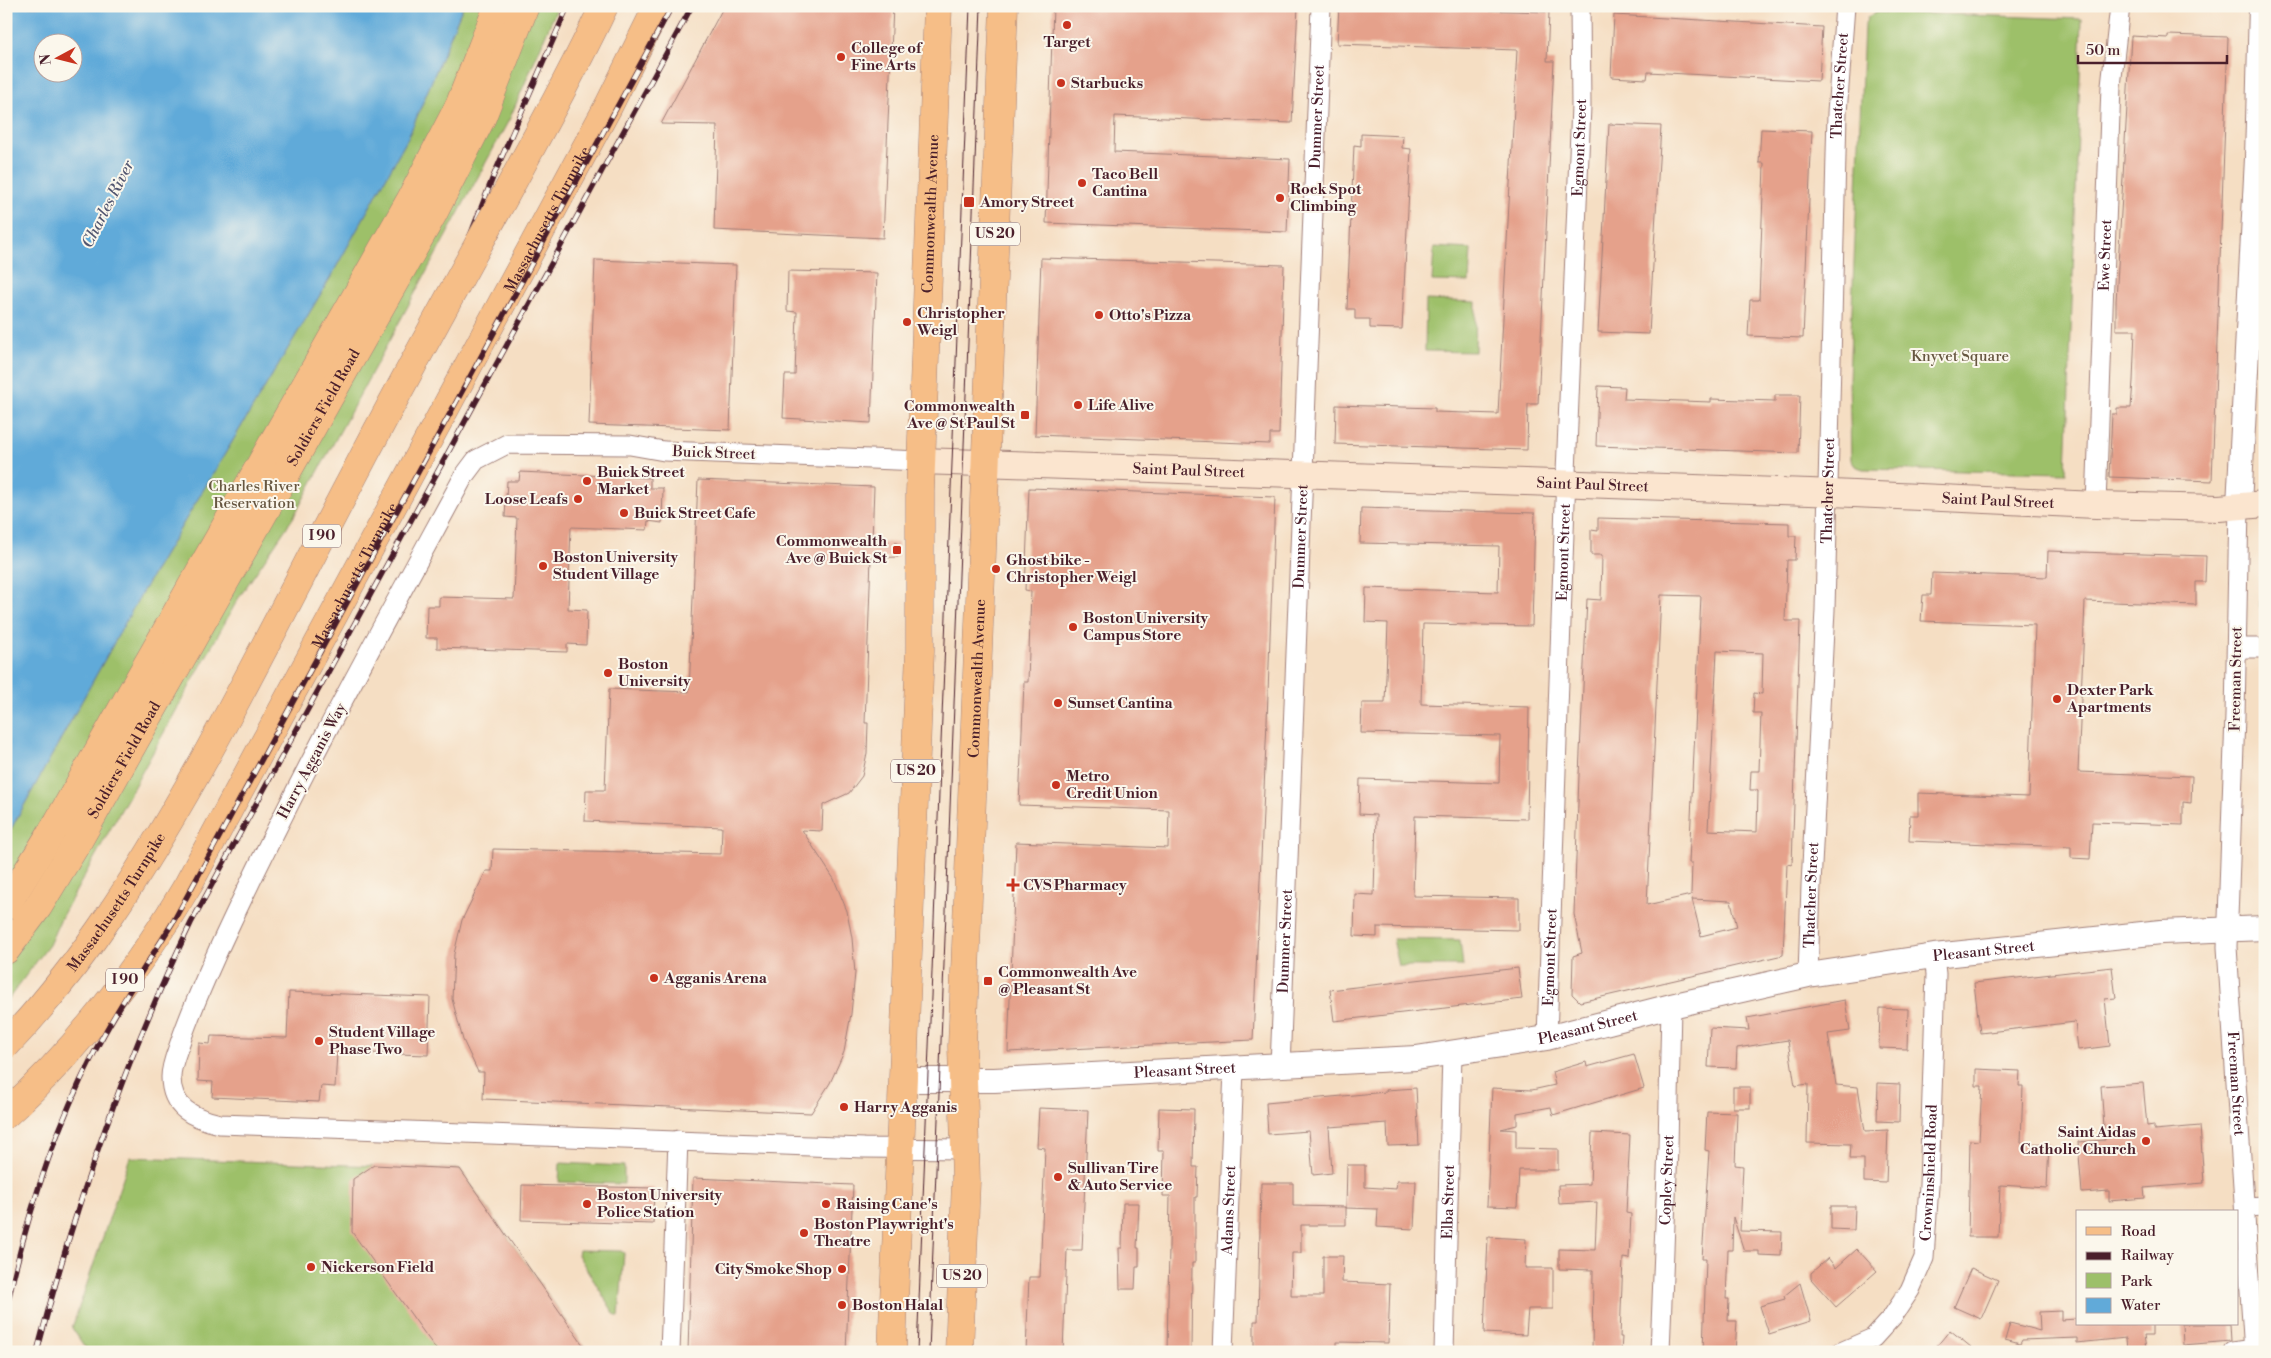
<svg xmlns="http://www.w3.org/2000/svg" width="2271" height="1358" viewBox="0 0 2271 1358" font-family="'Libre Bodoni',serif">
  <rect width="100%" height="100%" fill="#fbf7ec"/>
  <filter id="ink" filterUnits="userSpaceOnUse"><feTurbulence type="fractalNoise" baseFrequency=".02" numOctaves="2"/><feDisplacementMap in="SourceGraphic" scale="10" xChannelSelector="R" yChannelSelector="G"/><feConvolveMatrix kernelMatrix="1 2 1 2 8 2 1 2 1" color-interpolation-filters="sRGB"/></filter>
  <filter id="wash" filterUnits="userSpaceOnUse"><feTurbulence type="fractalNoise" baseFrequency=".0096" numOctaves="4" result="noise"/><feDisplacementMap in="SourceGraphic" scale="20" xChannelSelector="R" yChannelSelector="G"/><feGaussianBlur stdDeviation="1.12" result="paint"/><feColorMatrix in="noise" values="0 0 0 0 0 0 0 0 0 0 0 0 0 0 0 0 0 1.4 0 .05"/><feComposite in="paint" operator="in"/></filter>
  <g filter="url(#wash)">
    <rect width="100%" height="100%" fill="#f5dec3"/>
    <g fill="#9dc069" stroke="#74704a">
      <path d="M463,6H558L510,118L293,518L238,599L61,918L49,945L6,1002V838L141,594L329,280L408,138Z"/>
      <path d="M1877,12L2082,19L2066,473L1863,469L1855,466L1851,460L1849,379L1864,26L1868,17Z"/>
      <path d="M1434,247L1471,249L1469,282L1432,281Z"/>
      <path d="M1426,300L1476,302L1475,352L1425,351Z"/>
      <path d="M2265,533V612L2260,607L2263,540Z"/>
      <path d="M1393,939L1460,940L1463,966H1399Z"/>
      <path d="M130,1157L460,1169L588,1352H88L72,1328Z"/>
      <path d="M560,1163L624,1166V1184L559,1182Z"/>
      <path d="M579,1250L621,1251L624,1253L619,1317L615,1315L578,1255Z"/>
    </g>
    <path fill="#61aad9" stroke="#566482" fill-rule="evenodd" d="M6,6H463L408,138L329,280L141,594L6,838ZM42,42H72V72H42Z"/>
    <g id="blocks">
      <g fill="#e5a18b" fill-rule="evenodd">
        <path d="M724,6H893L883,238L714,230L717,125L661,124Z"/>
        <path d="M1053,6H1298L1292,123L1115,116L1114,152L1290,159L1287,232L1046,223Z"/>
        <path d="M1339,6L1549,12L1547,61H1554L1538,404H1528L1527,450L1335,444L1336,405L1435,408V412L1498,414L1517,50L1337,44Z"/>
        <path d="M1614,15L1822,27L1819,81L1648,72L1647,79L1611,77Z"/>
        <path d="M2168,35L2228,37L2212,481L2109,477L2112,414H2117V408H2131L2133,381L2135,330H2116V301L2131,36L2168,38Z"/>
        <path d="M1609,124L1661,126L1649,334L1598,332Z"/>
        <path d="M1761,129L1812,131L1803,338L1748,336L1750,300H1759L1763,194L1764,163H1759Z"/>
        <path d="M1361,134L1403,136L1402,148L1411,149L1402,329L1370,328V319H1355V309H1347L1354,145L1361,146Z"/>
        <path d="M1041,258L1284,265L1279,434H1270V444L1035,435Z"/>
        <path d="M595,260L736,265L730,430L589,425Z"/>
        <path d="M788,271L877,273L871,423L783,418L785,375H795L797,312L787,311Z"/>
        <path d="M1598,386L1625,387L1624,399L1711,402V399L1775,401V395H1800L1798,453L1596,446Z"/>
        <path d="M520,472L650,478V488H663L662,523L648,521L647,530L571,527L568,609L587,610L586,645L567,644V652L437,648V638H426L427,606H439V597L514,599L517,518L505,517L507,481H519Z"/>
        <path d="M698,480L874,487L872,541L898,543V557L871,558L865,723H868L867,753L862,776L849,793L823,805L822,831L802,830L834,879L847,911L852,938L855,973L851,1014L844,1052L830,1083L811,1113L483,1099L484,1072H478L463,1040L452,999L454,954L462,920L486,871H492L493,849L721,854L722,827L585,821L586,790H605L609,689L689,692Z"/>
        <path d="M1029,488L1275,497L1267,721L1253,1040L1008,1052L1016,842L1168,848L1169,810L1019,805L1024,682H1028L1031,591L1025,590Z"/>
        <path d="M1361,508L1535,513L1532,626L1423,624L1421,704L1529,707L1527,819L1415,816L1413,896L1519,898V930L1377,927V937L1354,936L1355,894L1374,895L1376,815L1359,814L1360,779L1499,783L1500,736L1361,733L1362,703H1385L1388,623L1365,622L1366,588L1498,592L1499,546L1360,543Z"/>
        <path d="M1598,518L1789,523V536H1796L1795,560H1787L1785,621H1800L1792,865L1787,864L1783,955L1580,1002L1572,994L1573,956L1582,953L1574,914L1579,775L1587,599L1601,600L1602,555H1591V530L1598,531ZM1661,595L1701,596L1689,863H1692L1691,895L1647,905ZM1717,651L1763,653L1762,694L1754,693L1753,713H1761L1759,771H1751L1750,790H1758L1757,832L1708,830ZM1692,899L1731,901L1737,927L1701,936Z"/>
        <path d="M2048,551L2206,556L2205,582H2196V605L2085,601L2078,772L2192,776L2191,803L2183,802V825L2092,822L2090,859L2071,858V847L1909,841L1910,815H1918V793L2029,797L2035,625L1921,621L1923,595H1931L1932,573L2047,577Z"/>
        <path d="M2112,967L2116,998L2105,999L2110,1046L2078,1050L2075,1022L1980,1033L1974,983Z"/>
        <path d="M1518,968L1522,999L1334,1021L1330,990Z"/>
        <path d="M289,992L430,997L428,1055L337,1052L335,1087L321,1086L319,1102L212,1097L213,1082L198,1081L199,1043L210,1044L211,1036L287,1038Z"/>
        <path d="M1845,1000L1850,1031L1828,1034L1836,1085L1858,1087L1865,1131L1888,1130L1886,1183L1864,1182V1159H1850L1851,1144L1807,1143L1808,1084L1795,1086L1788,1040L1737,1048L1736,1068L1708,1067L1710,1028L1749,1030L1747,1018Z"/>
        <path d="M1880,1008L1908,1009L1907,1049L1879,1048Z"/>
        <path d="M1634,1054L1644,1088L1553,1115L1551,1107L1517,1113V1125L1501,1129L1516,1130V1148L1558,1149V1170H1519L1517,1207L1487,1206L1492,1088L1532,1090L1555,1085L1552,1072L1586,1062L1587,1067Z"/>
        <path d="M1976,1069L2020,1071L2019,1086H2023L2021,1143L2049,1144L2047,1188L2000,1185L1998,1237H1968L1970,1140L1979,1141L1982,1086H1976Z"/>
        <path d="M1878,1083L1900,1084L1899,1122L1877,1121Z"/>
        <path d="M2143,1083L2147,1126L2154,1125V1130L2200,1126L2204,1183L2144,1188L2145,1198L2109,1201V1191L2082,1193L2078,1142L2105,1140L2101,1086Z"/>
        <rect x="1733" y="1087" width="17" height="21"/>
        <path d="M1416,1088L1419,1145L1388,1146L1387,1123L1329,1127L1332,1173L1313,1175L1309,1131L1268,1134L1266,1103L1386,1092V1090Z"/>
        <path d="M1039,1108L1088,1110L1082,1250H1067L1063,1352H1026L1029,1277H1040L1045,1148L1037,1147Z"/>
        <path d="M1159,1108L1194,1109L1193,1167H1198L1197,1197H1195V1263H1192L1191,1352H1167L1170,1196H1163L1164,1151H1158Z"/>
        <path d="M1707,1112L1737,1113L1735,1165L1743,1166L1740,1231L1782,1232L1781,1256L1759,1255V1251H1744L1733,1217L1732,1250H1728L1726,1299H1729L1728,1321H1737L1735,1352H1703L1706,1259H1702L1709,1151L1705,1150Z"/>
        <path d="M1592,1133L1630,1135L1626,1213L1631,1214L1629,1259L1623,1258L1620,1337H1622L1621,1352H1592L1593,1270L1559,1269V1249L1595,1250L1597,1202L1559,1204L1558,1185L1590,1184Z"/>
        <path d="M374,1165L460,1169L588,1352H438L352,1232L353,1179Z"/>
        <path d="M1347,1165H1365V1187L1396,1189L1397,1181H1416L1414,1229L1377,1227L1378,1209L1346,1208Z"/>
        <path d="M693,1178L853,1185L846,1352H688Z"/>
        <path d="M1261,1183H1293V1206L1346,1207V1225H1301V1253H1292L1291,1296H1323V1256H1343L1342,1282L1390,1284L1388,1343L1337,1342V1352H1254V1321H1258Z"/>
        <path d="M522,1185L654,1188L653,1224L521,1220Z"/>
        <path d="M1123,1203H1139L1137,1248H1139V1267H1136L1135,1289H1120L1119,1248H1122Z"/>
        <path d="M1831,1206H1855L1854,1230L1831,1229Z"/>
        <path d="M1488,1237L1526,1239L1525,1268H1553V1309H1528L1526,1335L1484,1333Z"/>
        <path d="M1857,1249L1877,1271L1836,1307L1811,1279V1273L1828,1258L1836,1268Z"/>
        <path d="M1971,1268L1998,1280L1981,1319L1954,1307Z"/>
        <path d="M1800,1283L1811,1321L1769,1334L1760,1306L1785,1299L1784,1296Z"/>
        <path d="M2061,1311V1320L2077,1319V1324H2152V1336H2144L2146,1349L2127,1350L2126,1338L2077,1343V1338L2022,1340L2020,1344L2005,1340L2010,1323L2040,1331L2039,1312Z"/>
        <path d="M2182,1324H2230L2231,1341L2183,1345Z"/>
        <path d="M1950,1330L1977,1352H1932Z"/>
      </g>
    </g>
  </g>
  <g filter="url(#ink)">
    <use href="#blocks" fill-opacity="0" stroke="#a07e77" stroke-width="1"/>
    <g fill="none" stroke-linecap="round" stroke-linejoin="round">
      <g stroke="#a07e77" stroke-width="21">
        <g id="minor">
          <path d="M921,461L664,451L630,445L507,444L476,460L464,476C380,631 294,786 220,946C206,977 192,1008 181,1040C177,1052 171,1065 171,1077C171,1108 193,1118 220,1124L864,1148L966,1149"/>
          <path id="s1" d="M2096,505L2111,86L2120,6"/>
          <path id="s2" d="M2239,505L2235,716L2227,947L2254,1352"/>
          <path d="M2237,648H2265"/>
          <path id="s3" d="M1808,975L1811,885L1825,610L1837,113L1845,6"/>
          <path id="s4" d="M1547,1038L1566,473L1581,106L1580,6"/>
          <path id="s5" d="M1280,1067L1321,6"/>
          <path d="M2245,1207L2265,1206"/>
          <path d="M670,1352L678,1140"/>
          <path id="s6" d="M1223,1352L1234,1069"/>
          <path id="s7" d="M1444,1352L1452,1054"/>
          <path id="s8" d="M1660,1352L1668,1147L1671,1006"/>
          <path id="s9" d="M1841,1352L1873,1338L1892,1317L1910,1290L1924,1258L1929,1185L1936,974L1934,956"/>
          <path d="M2233,1352L2254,1349"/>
        </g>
      </g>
      <g stroke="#a07e77" stroke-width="26">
        <g id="tertiary">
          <path d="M2239,505L2257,158L2261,6"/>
          <path id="s10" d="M903,1080H994L1416,1058L1547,1038L1671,1006L1808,975L1934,956L2161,932L2265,928"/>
        </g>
      </g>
      <g stroke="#a07e77" stroke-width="28">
        <g id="secondary">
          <path id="s11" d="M921,461L1810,492L2096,505L2219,508L2265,504"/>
        </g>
      </g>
      <g stroke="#a07e77" stroke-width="29">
        <g id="primary">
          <path id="s12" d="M892,1352L920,651V492L938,6"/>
          <path id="s13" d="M959,1352L966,1181L962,1046L1004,6"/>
        </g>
      </g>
      <g stroke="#a07e77" stroke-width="29">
        <g id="motorway">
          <path d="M6,906L58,822L411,199L459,106L498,6"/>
          <path id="s14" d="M6,950L38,907L77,843L434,212L482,117L525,6"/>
          <path id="s15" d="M6,1114C80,1047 139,968 189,883L609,105L658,6"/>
        </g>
      </g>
      <use href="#minor" stroke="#fff" stroke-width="19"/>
      <use href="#tertiary" stroke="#fff" stroke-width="24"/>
      <use href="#secondary" stroke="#fbe5cf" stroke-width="26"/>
      <use href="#primary" stroke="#f6be87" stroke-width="28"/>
      <use href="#motorway" stroke="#f6be87" stroke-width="28"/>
      <g stroke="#4a1f2b" stroke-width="1">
        <path d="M917,1352L970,6"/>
        <path d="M929,1352L981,6"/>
      </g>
      <g stroke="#4a1f2b" stroke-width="5.5">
        <g id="rail">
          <path d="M173,829L392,423L430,339L493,177L568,6"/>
          <path d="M6,1310C25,1222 52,1135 93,1055C116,1009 146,966 173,922L672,6"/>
          <path d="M37,1352C75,1205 125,1059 191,923L692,6"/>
        </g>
      </g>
      <use href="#rail" stroke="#fbf7ec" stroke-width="4" stroke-dasharray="11" stroke-linecap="butt"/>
      <g stroke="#a07e77" stroke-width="29" stroke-linecap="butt">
        <g id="motorway-bridge">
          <path id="s16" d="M6,1045C84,964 141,871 196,774C251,676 301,575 354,475C405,377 459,280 512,183C543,125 576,66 604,6"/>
        </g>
      </g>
      <use href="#motorway-bridge" stroke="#f6be87" stroke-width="28"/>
    </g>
  </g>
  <g fill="#c8321e" stroke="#fbf7ec" stroke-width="2">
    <circle cx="1067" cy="25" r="5"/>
    <circle cx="841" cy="57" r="5"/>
    <circle cx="1061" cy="83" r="5"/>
    <circle cx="1082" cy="183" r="5"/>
    <circle cx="1280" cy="198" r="5"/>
    <rect x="963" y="196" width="12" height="12" rx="2.5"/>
    <circle cx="1099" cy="315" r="5"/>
    <circle cx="907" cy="322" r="5"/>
    <circle cx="1078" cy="405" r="5"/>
    <rect x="1020" y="410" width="10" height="10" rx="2.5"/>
    <circle cx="587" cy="481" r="5"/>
    <circle cx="578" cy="499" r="5"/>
    <circle cx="624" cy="513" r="5"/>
    <rect x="892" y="545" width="10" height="10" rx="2.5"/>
    <circle cx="543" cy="566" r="5"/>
    <circle cx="996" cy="569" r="5"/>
    <circle cx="1073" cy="627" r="5"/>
    <circle cx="608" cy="673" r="5"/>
    <circle cx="2057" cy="699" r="5"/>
    <circle cx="1058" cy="703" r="5"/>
    <circle cx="1056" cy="785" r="5"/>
    <path d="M1010.5 877.5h5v5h5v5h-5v5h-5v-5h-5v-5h5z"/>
    <circle cx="654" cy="978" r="5"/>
    <rect x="983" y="976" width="10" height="10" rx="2.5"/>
    <circle cx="319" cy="1041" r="5"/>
    <circle cx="844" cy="1107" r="5"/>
    <circle cx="2146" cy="1141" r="5"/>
    <circle cx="1058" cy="1177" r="5"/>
    <circle cx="587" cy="1204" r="5"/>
    <circle cx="826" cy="1204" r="5"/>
    <circle cx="804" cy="1233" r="5"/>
    <circle cx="311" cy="1267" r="5"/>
    <circle cx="842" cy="1269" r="5"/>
    <circle cx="842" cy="1305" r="5"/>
  </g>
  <g text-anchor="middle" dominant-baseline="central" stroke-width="4" stroke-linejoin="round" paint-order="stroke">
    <g fill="#fbf7ec" stroke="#7f6065" stroke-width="1">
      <rect x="970" y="222.5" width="50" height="23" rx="4"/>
      <rect x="303" y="524.5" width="38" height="23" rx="4"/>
      <rect x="891" y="759.5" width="50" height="23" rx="4"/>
      <rect x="106" y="968.5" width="38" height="23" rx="4"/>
      <rect x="937" y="1264.5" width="50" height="23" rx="4"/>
    </g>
    <g font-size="14" font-weight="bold" fill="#4a1f2b">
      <text x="995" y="234">US 20</text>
      <text x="322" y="536">I 90</text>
      <text x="916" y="771">US 20</text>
      <text x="125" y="980">I 90</text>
      <text x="962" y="1276">US 20</text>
    </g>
    <g font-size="15" font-weight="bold" fill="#4a1f2b" stroke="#fbf7ec" text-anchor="start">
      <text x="1067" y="42" text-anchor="middle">Target</text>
      <text x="851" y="48">College of<tspan x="851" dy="17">Fine Arts</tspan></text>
      <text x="1071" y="83">Starbucks</text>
      <text x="1092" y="174">Taco Bell<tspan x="1092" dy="17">Cantina</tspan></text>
      <text x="1290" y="189">Rock Spot<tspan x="1290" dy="17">Climbing</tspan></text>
      <text x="980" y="202">Amory Street</text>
      <text x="917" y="313">Christopher<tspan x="917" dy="17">Weigl</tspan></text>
      <text x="1109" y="315">Otto's Pizza</text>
      <text x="1088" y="405">Life Alive</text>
      <text x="1015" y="406" text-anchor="end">Commonwealth<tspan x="1015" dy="17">Ave @ St Paul St</tspan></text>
      <text x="597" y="472">Buick Street<tspan x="597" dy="17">Market</tspan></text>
      <text x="568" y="499" text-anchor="end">Loose Leafs</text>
      <text x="634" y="513">Buick Street Cafe</text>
      <text x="887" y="541" text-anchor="end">Commonwealth<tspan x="887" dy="17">Ave @ Buick St</tspan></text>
      <text x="553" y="557">Boston University<tspan x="553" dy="17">Student Village</tspan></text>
      <text x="1006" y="560">Ghost bike -<tspan x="1006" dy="17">Christopher Weigl</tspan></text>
      <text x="1083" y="618">Boston University<tspan x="1083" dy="17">Campus Store</tspan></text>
      <text x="618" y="664">Boston<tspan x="618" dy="17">University</tspan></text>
      <text x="2067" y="690">Dexter Park<tspan x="2067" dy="17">Apartments</tspan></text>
      <text x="1068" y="703">Sunset Cantina</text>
      <text x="1066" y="776">Metro<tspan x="1066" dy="17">Credit Union</tspan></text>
      <text x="1023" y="885">CVS Pharmacy</text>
      <text x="998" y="972">Commonwealth Ave<tspan x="998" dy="17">@ Pleasant St</tspan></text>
      <text x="664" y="978">Agganis Arena</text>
      <text x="329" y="1032">Student Village<tspan x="329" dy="17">Phase Two</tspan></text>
      <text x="854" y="1107">Harry Agganis</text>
      <text x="2136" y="1132" text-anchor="end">Saint Aidas<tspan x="2136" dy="17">Catholic Church</tspan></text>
      <text x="1068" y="1168">Sullivan Tire<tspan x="1068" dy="17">&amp; Auto Service</tspan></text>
      <text x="597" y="1195">Boston University<tspan x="597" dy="17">Police Station</tspan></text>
      <text x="836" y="1204">Raising Cane's</text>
      <text x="814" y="1224">Boston Playwright's<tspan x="814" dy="17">Theatre</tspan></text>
      <text x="321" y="1267">Nickerson Field</text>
      <text x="832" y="1269" text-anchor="end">City Smoke Shop</text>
      <text x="852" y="1305">Boston Halal</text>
    </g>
    <g font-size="15" fill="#4a1f2b" stroke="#fbf7ec">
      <text stroke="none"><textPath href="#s3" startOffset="890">Thatcher Street</textPath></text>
      <text stroke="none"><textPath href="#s5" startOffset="951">Dummer Street</textPath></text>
      <text stroke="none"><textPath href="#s4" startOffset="891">Egmont Street</textPath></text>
      <text stroke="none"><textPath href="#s12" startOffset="1139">Commonwealth Avenue</textPath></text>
      <text stroke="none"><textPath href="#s15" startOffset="1050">Massachusetts Turnpike</textPath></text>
      <text stroke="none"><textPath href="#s1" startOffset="250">Ewe Street</textPath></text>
      <text stroke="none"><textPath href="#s14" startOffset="629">Soldiers Field Road</textPath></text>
      <text transform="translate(714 453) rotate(2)">Buick Street</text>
      <text stroke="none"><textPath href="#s11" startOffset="268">Saint Paul Street</textPath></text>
      <text stroke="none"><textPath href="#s11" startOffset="672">Saint Paul Street</textPath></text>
      <text stroke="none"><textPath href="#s3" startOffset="485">Thatcher Street</textPath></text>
      <text stroke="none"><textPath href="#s11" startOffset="1078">Saint Paul Street</textPath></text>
      <text stroke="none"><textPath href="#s5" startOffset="531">Dummer Street</textPath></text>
      <text stroke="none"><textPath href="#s4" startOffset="486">Egmont Street</textPath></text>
      <text stroke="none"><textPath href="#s15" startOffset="645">Massachusetts Turnpike</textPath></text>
      <text stroke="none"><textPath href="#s13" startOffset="674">Commonwealth Avenue</textPath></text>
      <text transform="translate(2236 679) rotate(-89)">Freeman Street</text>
      <text stroke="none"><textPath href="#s14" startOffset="224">Soldiers Field Road</textPath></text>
      <text transform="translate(312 761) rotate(-62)">Harry Agganis Way</text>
      <text stroke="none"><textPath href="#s3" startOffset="80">Thatcher Street</textPath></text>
      <text stroke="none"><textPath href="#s16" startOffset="181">Massachusetts Turnpike</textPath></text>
      <text stroke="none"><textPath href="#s5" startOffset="126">Dummer Street</textPath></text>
      <text stroke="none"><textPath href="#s10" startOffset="1092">Pleasant Street</textPath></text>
      <text stroke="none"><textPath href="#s4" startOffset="81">Egmont Street</textPath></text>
      <text stroke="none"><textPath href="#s10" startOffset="688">Pleasant Street</textPath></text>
      <text stroke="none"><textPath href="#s10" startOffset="282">Pleasant Street</textPath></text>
      <text stroke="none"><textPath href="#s2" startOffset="579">Freeman Street</textPath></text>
      <text stroke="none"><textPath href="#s9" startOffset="216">Crowninshield Road</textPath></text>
      <text stroke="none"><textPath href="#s8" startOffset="172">Copley Street</textPath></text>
      <text stroke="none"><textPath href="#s7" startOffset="150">Elba Street</textPath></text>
      <text stroke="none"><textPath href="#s6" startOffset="142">Adams Street</textPath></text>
    </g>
    <g font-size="15" fill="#675741" stroke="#fbf7ec">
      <text x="1960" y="356">Knyvet Square</text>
      <text x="254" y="486">Charles River<tspan x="254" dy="17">Reservation</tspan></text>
    </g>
    <g font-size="16" font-style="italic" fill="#535771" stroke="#fbf7ec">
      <text transform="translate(108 204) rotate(-63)">Charles River</text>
    </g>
  </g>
  <rect width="2271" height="1358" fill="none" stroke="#fbf7ec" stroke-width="25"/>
  <rect x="2076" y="1210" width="162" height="115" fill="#fbf7ec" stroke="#b4a19f"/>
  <rect x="2086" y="1227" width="25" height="8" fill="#f6be87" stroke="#b4a19f"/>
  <text x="2121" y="1236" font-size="15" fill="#4a1f2b">Road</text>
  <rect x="2086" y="1252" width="25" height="8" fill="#4a1f2b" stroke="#b4a19f"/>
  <text x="2121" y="1260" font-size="15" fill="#4a1f2b">Railway</text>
  <rect x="2086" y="1273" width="25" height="15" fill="#9dc069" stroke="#b4a19f"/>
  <text x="2121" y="1286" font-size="15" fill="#4a1f2b">Park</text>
  <rect x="2086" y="1298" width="25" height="15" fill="#61aad9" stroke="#b4a19f"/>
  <text x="2121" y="1310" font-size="15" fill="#4a1f2b">Water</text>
  <g transform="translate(58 58) rotate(263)"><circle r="24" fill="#fbf7ec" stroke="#b4a19f"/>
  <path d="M0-4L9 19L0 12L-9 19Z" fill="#c8321e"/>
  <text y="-8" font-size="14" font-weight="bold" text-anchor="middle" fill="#4a1f2b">N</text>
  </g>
  <path d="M2078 55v8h149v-8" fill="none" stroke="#4a1f2b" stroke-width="2.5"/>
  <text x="2086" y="55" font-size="15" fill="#4a1f2b" stroke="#fbf7ec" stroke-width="4" paint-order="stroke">50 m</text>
</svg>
